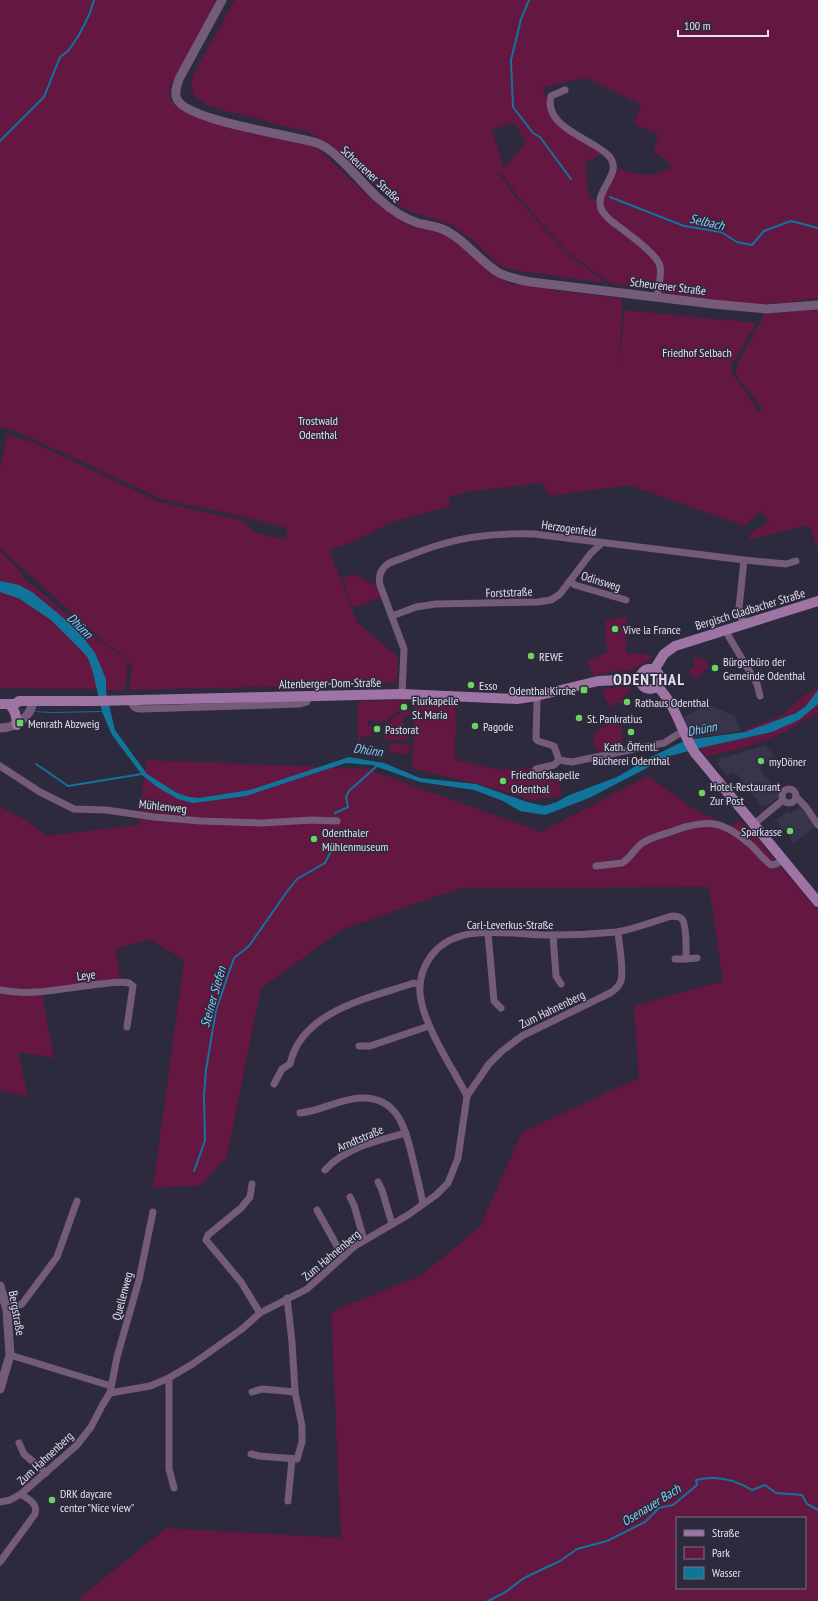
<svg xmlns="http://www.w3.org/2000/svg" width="818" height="1601" viewBox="0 0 818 1601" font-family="'PT Sans Narrow',sans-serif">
  <rect width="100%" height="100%" fill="#2d2a3d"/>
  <g fill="#37344c">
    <path d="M706,704L735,716L741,731L693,738L683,718Z"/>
    <path d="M765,745L774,756L759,768L779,793V797L766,806L761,805L737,774L735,775L732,772L727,776L717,764L720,762L718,758H723Z"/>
    <path d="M801,806L816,826L794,843L776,820L788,811L790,814Z"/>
  </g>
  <g fill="#641741" fill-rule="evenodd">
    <path d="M0,0H219L169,87L170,99L184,111L208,121L253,134L317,147L366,194L391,214L409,225L429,229L452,238L504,281L512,284L551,288V290L622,298L620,363L624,310L756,323L731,366L732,374L755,405L759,412L762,408L735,374L739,361L765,314L818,310V549L809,525L748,540L753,531L769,522L761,511L744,526L630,485L549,496L543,483L466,492L448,497L451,506L389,523L360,539L329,550L357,622L398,657L397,683L379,682L305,686L129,690L132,667L119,652L105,643L0,548V467L7,435L35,443L159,502L241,520L256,533L286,540L287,528L228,513L161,499L38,441L10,429L0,427Z"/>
    <path d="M235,0H818V298L785,303L753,304L662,294C657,284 666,272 659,262C649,244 598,217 602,198C603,191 612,178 616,171V168L636,174L652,175L670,169L671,164L654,152L658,134L634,124L641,104L586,78L543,87C543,91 546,94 547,98C554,128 578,138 603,153L585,163L589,198L597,201C598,206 600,212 603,216C617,234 661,250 658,276C658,280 656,285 655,289L611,284L568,252L519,198L501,172L499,173L517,199L568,254L606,283L519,271L504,267L497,263L471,239L452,225L413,212L398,205L340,152L330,144L307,131L281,126L253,117L222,110L204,104L193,94L191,81L197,67ZM514,122L526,143L504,168L492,130Z"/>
    <path d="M0,551L19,570L25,581L34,586L88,633L118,653L127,662V676L124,691L92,689L0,688Z"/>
    <path d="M354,574L377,586L381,597L353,608L342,578Z"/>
    <path d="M626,617V653L652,655L648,661L630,671H614L593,676L587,661L608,652L604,634L606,633V620Z"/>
    <path d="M694,657L705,660L709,667L703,670L705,672L693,679L689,670L695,666L693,658Z"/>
    <path d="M818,684C818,711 766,725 745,732L744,730L784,714L807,693H811Z"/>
    <path d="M618,687H630L628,695L624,694L622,703L613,702L612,707H610L602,692L603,689Z"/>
    <path d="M406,700L408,707L394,714L386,722L368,721V726H372L371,737L361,736V741H358V701Z"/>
    <path d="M415,700L456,702L455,760L494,769H525L535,767L536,774L555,771L562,796L530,800L493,788L412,768Z"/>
    <path d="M818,704V713C805,719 793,728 780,734C756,745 731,752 706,756L700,748L772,732L799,720Z"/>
    <path d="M410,709V714L403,718V732L406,733L408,732L407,740H391L385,739C382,722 397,715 410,709Z"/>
    <path d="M620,722L624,748L599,752L595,748L594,735C601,725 609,724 620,722Z"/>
    <path d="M390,743L410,745V752L406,754L390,752Z"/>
    <path d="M146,760L367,769L541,832L648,776L693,809L729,826L740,821L749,828L774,859L767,867L772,869L781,867L818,911V1601H76L166,1528L341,1538L331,1312L422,1275L480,1227L522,1132L639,1078L634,1006L723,981L709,887L461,888L343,929L261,988L227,1157L201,1185L153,1188L184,960L149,939L116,949L120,980L41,989L54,1058L18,1052L28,1097L0,1090V807L26,820L46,836L139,825ZM677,1518H805V1588H677Z"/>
  </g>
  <path fill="#11749b" d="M0,581L19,585L32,592L72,625L83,637L95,653L106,679V692L115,730L147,774L177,793L189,797L199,798L250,790L349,757L384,763L420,778L476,784L527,802L544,806L557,802L567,796L617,777L651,757L682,742L694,739L745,732L796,713L806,706L818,690V704L799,720L772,732L700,748L670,756L589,798L545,815L520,811L503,801L474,790L420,782L372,765L346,763L246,796L193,803L178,799L157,787L143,776L112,735L102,712L53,713L0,710L53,712L102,711L92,669L88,658L82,651L51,620L20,599L0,592Z"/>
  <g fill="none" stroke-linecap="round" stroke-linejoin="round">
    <g stroke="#11749b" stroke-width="2">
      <path d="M529,0L521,19L511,60L513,107L533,133L540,137L571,179"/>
      <path d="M0,141L44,97L60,57L68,51L79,35L90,13L94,0"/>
      <path d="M610,197L684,226L721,232L737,242L752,245L764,231L791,221L818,228"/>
      <path d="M36,764L68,786L142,774"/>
      <path d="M335,813L348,807L346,797L349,791L378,765"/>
      <path d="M194,1171L205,1141L204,1095L206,1070L216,1010L234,958L249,946L286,893L297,879L325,863L335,843"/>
      <path d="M488,1601L504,1593L524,1578L560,1561L577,1549L607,1541L645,1522L659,1508L673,1505L697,1485L696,1480C716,1475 736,1480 752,1490L765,1485L776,1493L802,1495L807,1504L818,1510"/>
    </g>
    <g stroke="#755b7a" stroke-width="7">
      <path d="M565,90L551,96C543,128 592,138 609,156C623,172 598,188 600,204C600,210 605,215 609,219C621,229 656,252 660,266C662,276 658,287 657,297"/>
      <path d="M570,581L575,585L626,600"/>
      <path d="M392,616L416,607L436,604L538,602L551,600L560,594L591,553L602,543"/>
      <path d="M743,624L739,608L744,560"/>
      <path d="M726,630L729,637L757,684L760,696"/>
      <path d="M402,694L404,649L380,585C378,575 381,569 389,563C406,557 422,550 439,545C470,535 502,533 534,534L744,560L786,564L796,561"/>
      <path d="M536,696L537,702L536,739L538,741L554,746L559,760"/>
      <path d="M131,700C132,707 135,709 142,709L300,704L307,702L308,696"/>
      <path d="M559,760L572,762L664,743L683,731"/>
      <path d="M0,766L40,792L74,809L106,810L154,817L201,821L261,823L312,820L337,821"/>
      <path d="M536,769L554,765L559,760"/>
      <circle cx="789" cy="796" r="7"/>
      <path d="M796,797L806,807L818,825"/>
      <path d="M754,824L783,800"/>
      <path d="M596,866L622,863C631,858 635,847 644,842C654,836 666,834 676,830C710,818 725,822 752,846C758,852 764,860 771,865L776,864L782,860"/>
      <path d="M488,933L494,1001L501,1008"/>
      <path d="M553,935L556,976L561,984"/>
      <path d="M686,959L697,958"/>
      <path d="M0,990C34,997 67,987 101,984C110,983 120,981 129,983L133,986L127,1027"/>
      <path d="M359,1046H370L429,1026"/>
      <path d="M274,1084L282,1069L290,1064C302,1010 370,998 414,983L420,985"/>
      <path d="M467,1096C453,1069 426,1029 421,1000C418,987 421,971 429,959C455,919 512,936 553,935C574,935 596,934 617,932C635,929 654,921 672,916C676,916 679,916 682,919C687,925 686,950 686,959H675"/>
      <path d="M300,1113C321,1111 340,1099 360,1098C397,1096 405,1127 412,1156C416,1172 420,1188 423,1204"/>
      <path d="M325,1170C345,1148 378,1140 406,1133"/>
      <path d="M378,1182L382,1190L392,1224"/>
      <path d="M252,1184L250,1197L241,1208L208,1235L206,1240L241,1282L260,1313"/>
      <path d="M350,1197L354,1205L364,1240"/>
      <path d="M317,1210L343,1257"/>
      <path d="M7,1310L22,1304L57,1257L77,1201"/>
      <path d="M10,1355L111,1386"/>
      <path d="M169,1378V1469L174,1488"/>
      <path d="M252,1392L262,1389L295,1392"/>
      <path d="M110,1393L117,1357L139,1280L153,1212"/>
      <path d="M19,1443L24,1454L46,1473"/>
      <path d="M251,1454L259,1456L297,1459L302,1442V1426L295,1392L292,1342L287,1298"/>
      <path d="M288,1501L292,1459"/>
      <path d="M0,1502L10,1500L21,1494L77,1445L91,1427L103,1404L110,1393L150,1386L169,1378L194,1363L242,1329L260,1313L307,1289L355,1246L408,1215L436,1195L448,1183L458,1158L467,1096L489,1064L502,1051L522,1036L610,993C615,990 619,986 621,981C624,968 619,945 618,932"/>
      <path d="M0,1562L35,1514C38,1503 29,1500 21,1494"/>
    </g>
    <g stroke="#755b7a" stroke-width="9">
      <path d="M222,0L179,79C177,85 174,93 177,99C187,121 292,135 317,143C336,149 362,184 378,198C390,209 402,218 418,223C426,225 434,226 442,229C464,238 479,261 499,273C509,278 520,280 531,282L713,304L766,309L818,305"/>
      <path d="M0,728C16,728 31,717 33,701"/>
      <path d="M0,1286L7,1310L10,1355L0,1389"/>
    </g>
    <g stroke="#9e74a5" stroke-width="10">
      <circle cx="650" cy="679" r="10"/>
      <path d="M654,670L664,654L675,646L818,601"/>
      <path d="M657,686C676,705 681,731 695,753L818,902"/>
      <path d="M0,704H15L19,701H95L402,694L517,699L536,696L598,681L640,679"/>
      <path d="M9,704C16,711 16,716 17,725"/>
    </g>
  </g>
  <g fill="#6bd362" stroke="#2d2a3d" stroke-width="1.5">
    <circle cx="615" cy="629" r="4"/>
    <circle cx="531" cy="656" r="4"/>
    <circle cx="715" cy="668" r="4"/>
    <circle cx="471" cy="685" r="4"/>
    <rect x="580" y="686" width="8" height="8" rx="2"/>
    <circle cx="627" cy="702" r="4"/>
    <circle cx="404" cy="707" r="4"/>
    <circle cx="579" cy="718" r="4"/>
    <rect x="16" y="719" width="8" height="8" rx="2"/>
    <circle cx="475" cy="726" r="4"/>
    <circle cx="377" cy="729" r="4"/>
    <circle cx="631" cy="732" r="4"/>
    <circle cx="761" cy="761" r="4"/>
    <circle cx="503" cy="781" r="4"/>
    <circle cx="702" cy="793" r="4"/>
    <circle cx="790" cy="831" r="4"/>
    <circle cx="314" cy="839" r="4"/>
    <circle cx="52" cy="1500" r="4"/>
  </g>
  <g text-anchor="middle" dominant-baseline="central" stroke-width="3" stroke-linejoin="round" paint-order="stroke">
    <g font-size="12" fill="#e2e0ed" stroke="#2d2a3d">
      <text transform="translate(371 174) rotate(43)">Scheurener Straße</text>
      <text transform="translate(668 286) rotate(7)">Scheurener Straße</text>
      <text transform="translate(569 528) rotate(8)">Herzogenfeld</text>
      <text transform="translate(601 581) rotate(17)">Odinsweg</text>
      <text transform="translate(509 592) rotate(-2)">Forststraße</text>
      <text transform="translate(750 609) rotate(-17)">Bergisch Gladbacher Straße</text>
      <text transform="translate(330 683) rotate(-1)">Altenberger-Dom-Straße</text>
      <text transform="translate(163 806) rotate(6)">Mühlenweg</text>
      <text x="510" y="924">Carl-Leverkus-Straße</text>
      <text transform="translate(86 975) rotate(-7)">Leye</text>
      <text transform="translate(552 1009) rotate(-26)">Zum Hahnenberg</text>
      <text transform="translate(360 1138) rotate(-23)">Arndtstraße</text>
      <text transform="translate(331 1255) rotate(-40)">Zum Hahnenberg</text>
      <text transform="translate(122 1296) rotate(-75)">Quellenweg</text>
      <text transform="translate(17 1313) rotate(80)">Bergstraße</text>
      <text transform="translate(45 1458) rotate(-43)">Zum Hahnenberg</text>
    </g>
    <g font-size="12" fill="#f5dbe5" stroke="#2d2a3d">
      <text x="697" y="352">Friedhof Selbach</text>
      <text x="318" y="420">Trostwald<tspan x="318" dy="14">Odenthal</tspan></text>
    </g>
    <g font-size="12" fill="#e2e0ed" stroke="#2d2a3d" text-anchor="start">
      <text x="623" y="629">Vive la France</text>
      <text x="539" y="656">REWE</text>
      <text x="723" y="661">Bürgerbüro der<tspan x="723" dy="14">Gemeinde Odenthal</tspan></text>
      <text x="479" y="685">Esso</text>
      <text x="576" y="690" text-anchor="end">Odenthal Kirche</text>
      <text x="412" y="700">Flurkapelle<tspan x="412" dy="14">St. Maria</tspan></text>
      <text x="635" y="702">Rathaus Odenthal</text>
      <text x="587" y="718">St. Pankratius</text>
      <text x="28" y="723">Menrath Abzweig</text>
      <text x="483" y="726">Pagode</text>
      <text x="385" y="729">Pastorat</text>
      <text x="631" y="746" text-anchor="middle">Kath. Öffentl.<tspan x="631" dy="14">Bücherei Odenthal</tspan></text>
      <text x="769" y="761">myDöner</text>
      <text x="511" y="774">Friedhofskapelle<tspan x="511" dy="14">Odenthal</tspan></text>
      <text x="710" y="786">Hotel-Restaurant<tspan x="710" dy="14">Zur Post</tspan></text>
      <text x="782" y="831" text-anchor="end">Sparkasse</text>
      <text x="322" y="832">Odenthaler<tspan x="322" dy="14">Mühlenmuseum</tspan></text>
      <text x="60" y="1493">DRK daycare<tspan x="60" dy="14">center "Nice view"</tspan></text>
    </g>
    <g font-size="13" font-style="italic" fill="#82cff7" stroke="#2d2a3d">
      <text transform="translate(707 222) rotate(13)">Selbach</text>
      <text transform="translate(80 626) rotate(45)">Dhünn</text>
      <text transform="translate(702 729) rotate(-11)">Dhünn</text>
      <text transform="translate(368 750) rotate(9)">Dhünn</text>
      <text transform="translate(213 997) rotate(-74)">Steiner Siefen</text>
      <text transform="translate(651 1505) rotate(-32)">Osenauer Bach</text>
    </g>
    <g font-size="16" font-weight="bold" letter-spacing="1" fill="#e2e0ed" stroke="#2d2a3d">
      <text x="649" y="679">ODENTHAL</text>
    </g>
  </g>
  <rect x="676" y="1517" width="130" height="72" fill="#2d2a3d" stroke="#757383"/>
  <rect x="684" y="1530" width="20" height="6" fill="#9e74a5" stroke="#757383"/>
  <text x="712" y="1537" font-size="12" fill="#e2e0ed">Straße</text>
  <rect x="684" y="1547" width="20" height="12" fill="#641741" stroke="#757383"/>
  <text x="712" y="1557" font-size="12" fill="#e2e0ed">Park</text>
  <rect x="684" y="1567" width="20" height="12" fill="#11749b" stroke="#757383"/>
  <text x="712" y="1577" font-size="12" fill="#e2e0ed">Wasser</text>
  <path d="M678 30v6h90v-6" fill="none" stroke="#e2e0ed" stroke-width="2"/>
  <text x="684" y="30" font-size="12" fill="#e2e0ed" stroke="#2d2a3d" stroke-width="3" paint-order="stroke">100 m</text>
</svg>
